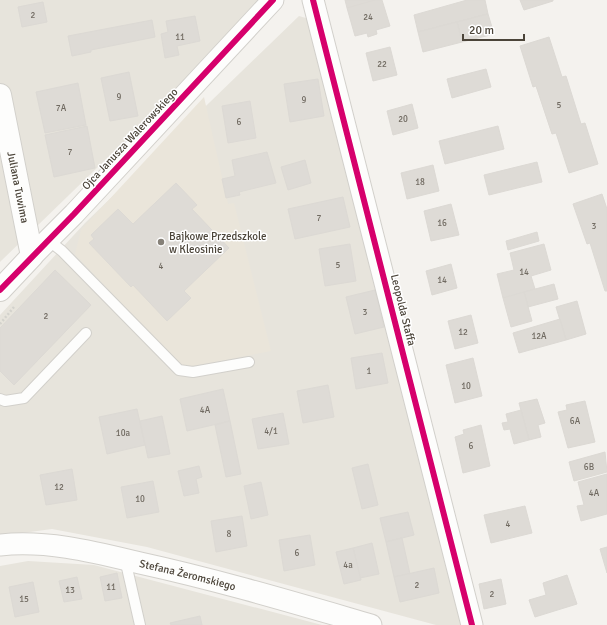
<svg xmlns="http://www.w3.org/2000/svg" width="607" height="625" viewBox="0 0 607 625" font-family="Signika,sans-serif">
  <rect width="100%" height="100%" fill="#f4f2ee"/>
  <g fill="#e7e4dc">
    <path d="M0,0H270L0,262Z"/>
    <path d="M299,16L323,23L479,625H436L147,547L52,529L0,536V315L85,223Z"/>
    <path d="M28,561L94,565L322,625H0V566Z"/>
  </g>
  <path fill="#eae5da" d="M204,97L228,204L234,203L271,351L183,368L75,254L81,230Z"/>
  <g fill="#dedbd6" stroke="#dcd9d4">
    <path d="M345,0H375L347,8Z"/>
    <path d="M375,0H382L390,26L376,30L377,34L368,37L367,33L355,36L347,8Z"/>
    <path d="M485,0L488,14L418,32L414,15L467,0Z"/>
    <path d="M520,0H553V1L524,10Z"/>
    <path d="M43,2L47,22L22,27L18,7Z"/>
    <path d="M488,14L494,34L462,42L457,22Z"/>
    <path d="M195,16L200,41L177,46L179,55L165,58L161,34L168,32L166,21Z"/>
    <path d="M152,20L155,37L91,50V52L72,56L68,36Z"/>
    <path d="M457,22L462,42L423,52L418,32Z"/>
    <path d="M549,37L562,77L566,76L581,124L585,123L598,164L569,173L556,133L552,134L536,86L533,87L520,46Z"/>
    <path d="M390,47L397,75L373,81L366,53Z"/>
    <path d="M486,69L491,87L452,98L447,79Z"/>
    <path d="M129,72L138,116L110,121L101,78Z"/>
    <path d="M318,79L324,116L290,122L284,84Z"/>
    <path d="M78,83L86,125L45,133L36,92Z"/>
    <path d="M250,101L256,138L228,143L222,106Z"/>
    <path d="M412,104L418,128L393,135L387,111Z"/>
    <path d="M87,126L95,168L54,177L45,135Z"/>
    <path d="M498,126L504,149L445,164L439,141Z"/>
    <path d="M267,152L276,183L239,192L240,195L226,198L222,179L235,176L232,160Z"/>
    <path d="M305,160L311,183L288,190L281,167Z"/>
    <path d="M537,162L542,182L489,195L484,175Z"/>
    <path d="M433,165L439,191L407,199L401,173Z"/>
    <path d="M176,183L197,205L192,209L229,248L184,291L191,298L167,321L133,285L131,287L89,243L94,239L91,235L118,209L133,224Z"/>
    <path d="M602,194L607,209V291H605L590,243L587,244L573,204Z"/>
    <path d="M343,197L350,227L295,239L288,209Z"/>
    <path d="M451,204L459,235L431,241L424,211Z"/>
    <path d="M537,232L539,241L508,250L506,241Z"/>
    <path d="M350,244L356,281L325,286L319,249Z"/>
    <path d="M544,244L551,270L531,276L535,289L503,298L497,274L514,270L510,253Z"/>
    <path d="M451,264L457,288L432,295L426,271Z"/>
    <path d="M55,270L91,305L14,385L0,371V328Z"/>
    <path d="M554,284L558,299L528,307L524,292Z"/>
    <path d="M375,290L384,327L355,334L346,297Z"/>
    <path d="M524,292L532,321L511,327L503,298Z"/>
    <path d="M577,301L586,334L566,340L556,307Z"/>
    <path d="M471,315L478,343L455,349L448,321Z"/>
    <path d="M560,319L566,340L519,353L513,333Z"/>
    <path d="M382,353L388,383L356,389L351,358Z"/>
    <path d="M473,358L482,396L455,403L446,365Z"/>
    <path d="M328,385L334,417L303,423L297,391Z"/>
    <path d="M223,389L230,421L187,431L180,399Z"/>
    <path d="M537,399L545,423L538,425L541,437L529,440L519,403Z"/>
    <path d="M585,401L595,442L568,448L558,412L567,410L566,405Z"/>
    <path d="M137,409L145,445L107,454L99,417Z"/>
    <path d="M521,410L529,440L514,444L510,429L504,430L502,423L508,422L506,414Z"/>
    <path d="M283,413L289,444L258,449L252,419Z"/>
    <path d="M162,416L170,454L148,458L140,421Z"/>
    <path d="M230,421L241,474L226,477L215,425Z"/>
    <path d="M481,425L490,466L463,473L455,437L464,434L463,430Z"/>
    <path d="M605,452L607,472L574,481L569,462Z"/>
    <path d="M368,464L378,505L362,509L352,468Z"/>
    <path d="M199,466L202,477L196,479L199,493L184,496L178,471Z"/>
    <path d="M72,469L77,500L46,505L40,475Z"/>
    <path d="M607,474V514L581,521L577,506L584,505L578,482Z"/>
    <path d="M153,481L159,512L127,518L121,487Z"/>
    <path d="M261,482L268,515L251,519L244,486Z"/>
    <path d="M525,506L532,533L491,543L484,515Z"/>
    <path d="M408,512L414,535L386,542L380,518Z"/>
    <path d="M242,516L247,546L216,552L211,521Z"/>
    <path d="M310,535L315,565L284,571L279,540Z"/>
    <path d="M402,538L410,574L394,577L386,542Z"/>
    <path d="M372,543L379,574L360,578L353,548Z"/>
    <path d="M607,547V573L600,549Z"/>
    <path d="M353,548L361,580L344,584L336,552Z"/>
    <path d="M434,568L439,593L400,602L394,577Z"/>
    <path d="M117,573L122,598L105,601L100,577Z"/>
    <path d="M567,575L577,604L535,617L529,600L546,595L543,583Z"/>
    <path d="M77,577L82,599L64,602L59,581Z"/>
    <path d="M501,579L506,604L484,609L479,584Z"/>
    <path d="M33,582L39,612L15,617L9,587Z"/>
    <path d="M200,616L202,625H171L170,623Z"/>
  </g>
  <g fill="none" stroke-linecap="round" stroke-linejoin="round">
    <g stroke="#d2d0cb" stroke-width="12">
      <g id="service">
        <path d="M48,240L62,251L179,370L193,372L249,362"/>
        <path d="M0,399L5,401L24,398L86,333"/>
        <path d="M125,559L140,625"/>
      </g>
    </g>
    <g stroke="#d2d0cb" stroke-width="23">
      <g id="minor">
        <path d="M313,0L472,625"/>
        <path d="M32,256L74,214L273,0"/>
        <path id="s1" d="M0,545C48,540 94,552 140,563C218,580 295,603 371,625"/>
      </g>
    </g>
    <g stroke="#d2d0cb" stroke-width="24">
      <g id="tertiary">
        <path id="s2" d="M0,95L32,256L0,290"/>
      </g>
    </g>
    <path stroke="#d3d2cc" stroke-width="2.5" stroke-dasharray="2 2" stroke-linecap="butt" d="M0,324L14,307"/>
    <use href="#service" stroke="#fdfdfc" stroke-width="10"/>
    <use href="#minor" stroke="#fdfdfc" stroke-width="21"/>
    <use href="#tertiary" stroke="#fdfdfc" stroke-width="22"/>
    <g stroke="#fff" stroke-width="8">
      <g id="cycleway">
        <path d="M313,0L472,625"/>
        <path d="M0,290L74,214L273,0"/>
      </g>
    </g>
    <use href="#cycleway" stroke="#d6006c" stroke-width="6"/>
  </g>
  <circle fill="#868178" stroke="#fff" stroke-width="1.5" cx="161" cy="242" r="4"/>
  <g text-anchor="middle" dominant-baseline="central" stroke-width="3" stroke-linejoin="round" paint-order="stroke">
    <g font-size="9" fill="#706a61">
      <text x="33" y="15">2</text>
      <text x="368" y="17">24</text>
      <text x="180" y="37">11</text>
      <text x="382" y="64">22</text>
      <text x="119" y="97">9</text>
      <text x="304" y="100">9</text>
      <text x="559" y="105">5</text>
      <text x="61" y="108">7A</text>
      <text x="403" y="119">20</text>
      <text x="239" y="122">6</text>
      <text x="70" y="152">7</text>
      <text x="420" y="182">18</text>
      <text x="319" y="218">7</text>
      <text x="442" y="223">16</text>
      <text x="594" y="226">3</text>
      <text x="338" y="265">5</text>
      <text x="161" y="266">4</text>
      <text x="524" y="272">14</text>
      <text x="442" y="280">14</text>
      <text x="365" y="312">3</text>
      <text x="46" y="316">2</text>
      <text x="463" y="332">12</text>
      <text x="539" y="336">12A</text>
      <text x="369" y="371">1</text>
      <text x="466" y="386">10</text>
      <text x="205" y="410">4A</text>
      <text x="575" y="421">6A</text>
      <text x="271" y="431">4/1</text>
      <text x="123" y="433">10a</text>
      <text x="471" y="446">6</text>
      <text x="589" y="467">6B</text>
      <text x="59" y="487">12</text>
      <text x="594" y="493">4A</text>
      <text x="140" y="499">10</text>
      <text x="508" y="524">4</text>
      <text x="229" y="534">8</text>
      <text x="297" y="553">6</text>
      <text x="348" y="565">4a</text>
      <text x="417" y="585">2</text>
      <text x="111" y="587">11</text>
      <text x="70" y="590">13</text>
      <text x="492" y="594">2</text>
      <text x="24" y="599">15</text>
    </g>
    <g font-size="11" fill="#4b4439" stroke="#fff">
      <text transform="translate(130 139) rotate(-47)">Ojca Janusza Walerowskiego</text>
      <text stroke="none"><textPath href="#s2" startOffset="94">Juliana Tuwima</textPath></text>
      <text transform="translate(403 310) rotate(76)">Leopolda Staffa</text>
      <text stroke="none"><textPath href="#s1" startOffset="191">Stefana Żeromskiego</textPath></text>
    </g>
    <g font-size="11" fill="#4b4439" stroke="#fff" text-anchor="start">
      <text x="169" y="236">Bajkowe Przedszkole<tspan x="169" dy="13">w Kleosinie</tspan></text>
    </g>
  </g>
  <path d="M463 34v6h61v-6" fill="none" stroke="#4b4439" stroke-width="2"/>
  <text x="469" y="34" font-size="12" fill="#4b4439" stroke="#ffffff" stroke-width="3" paint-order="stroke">20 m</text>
</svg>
